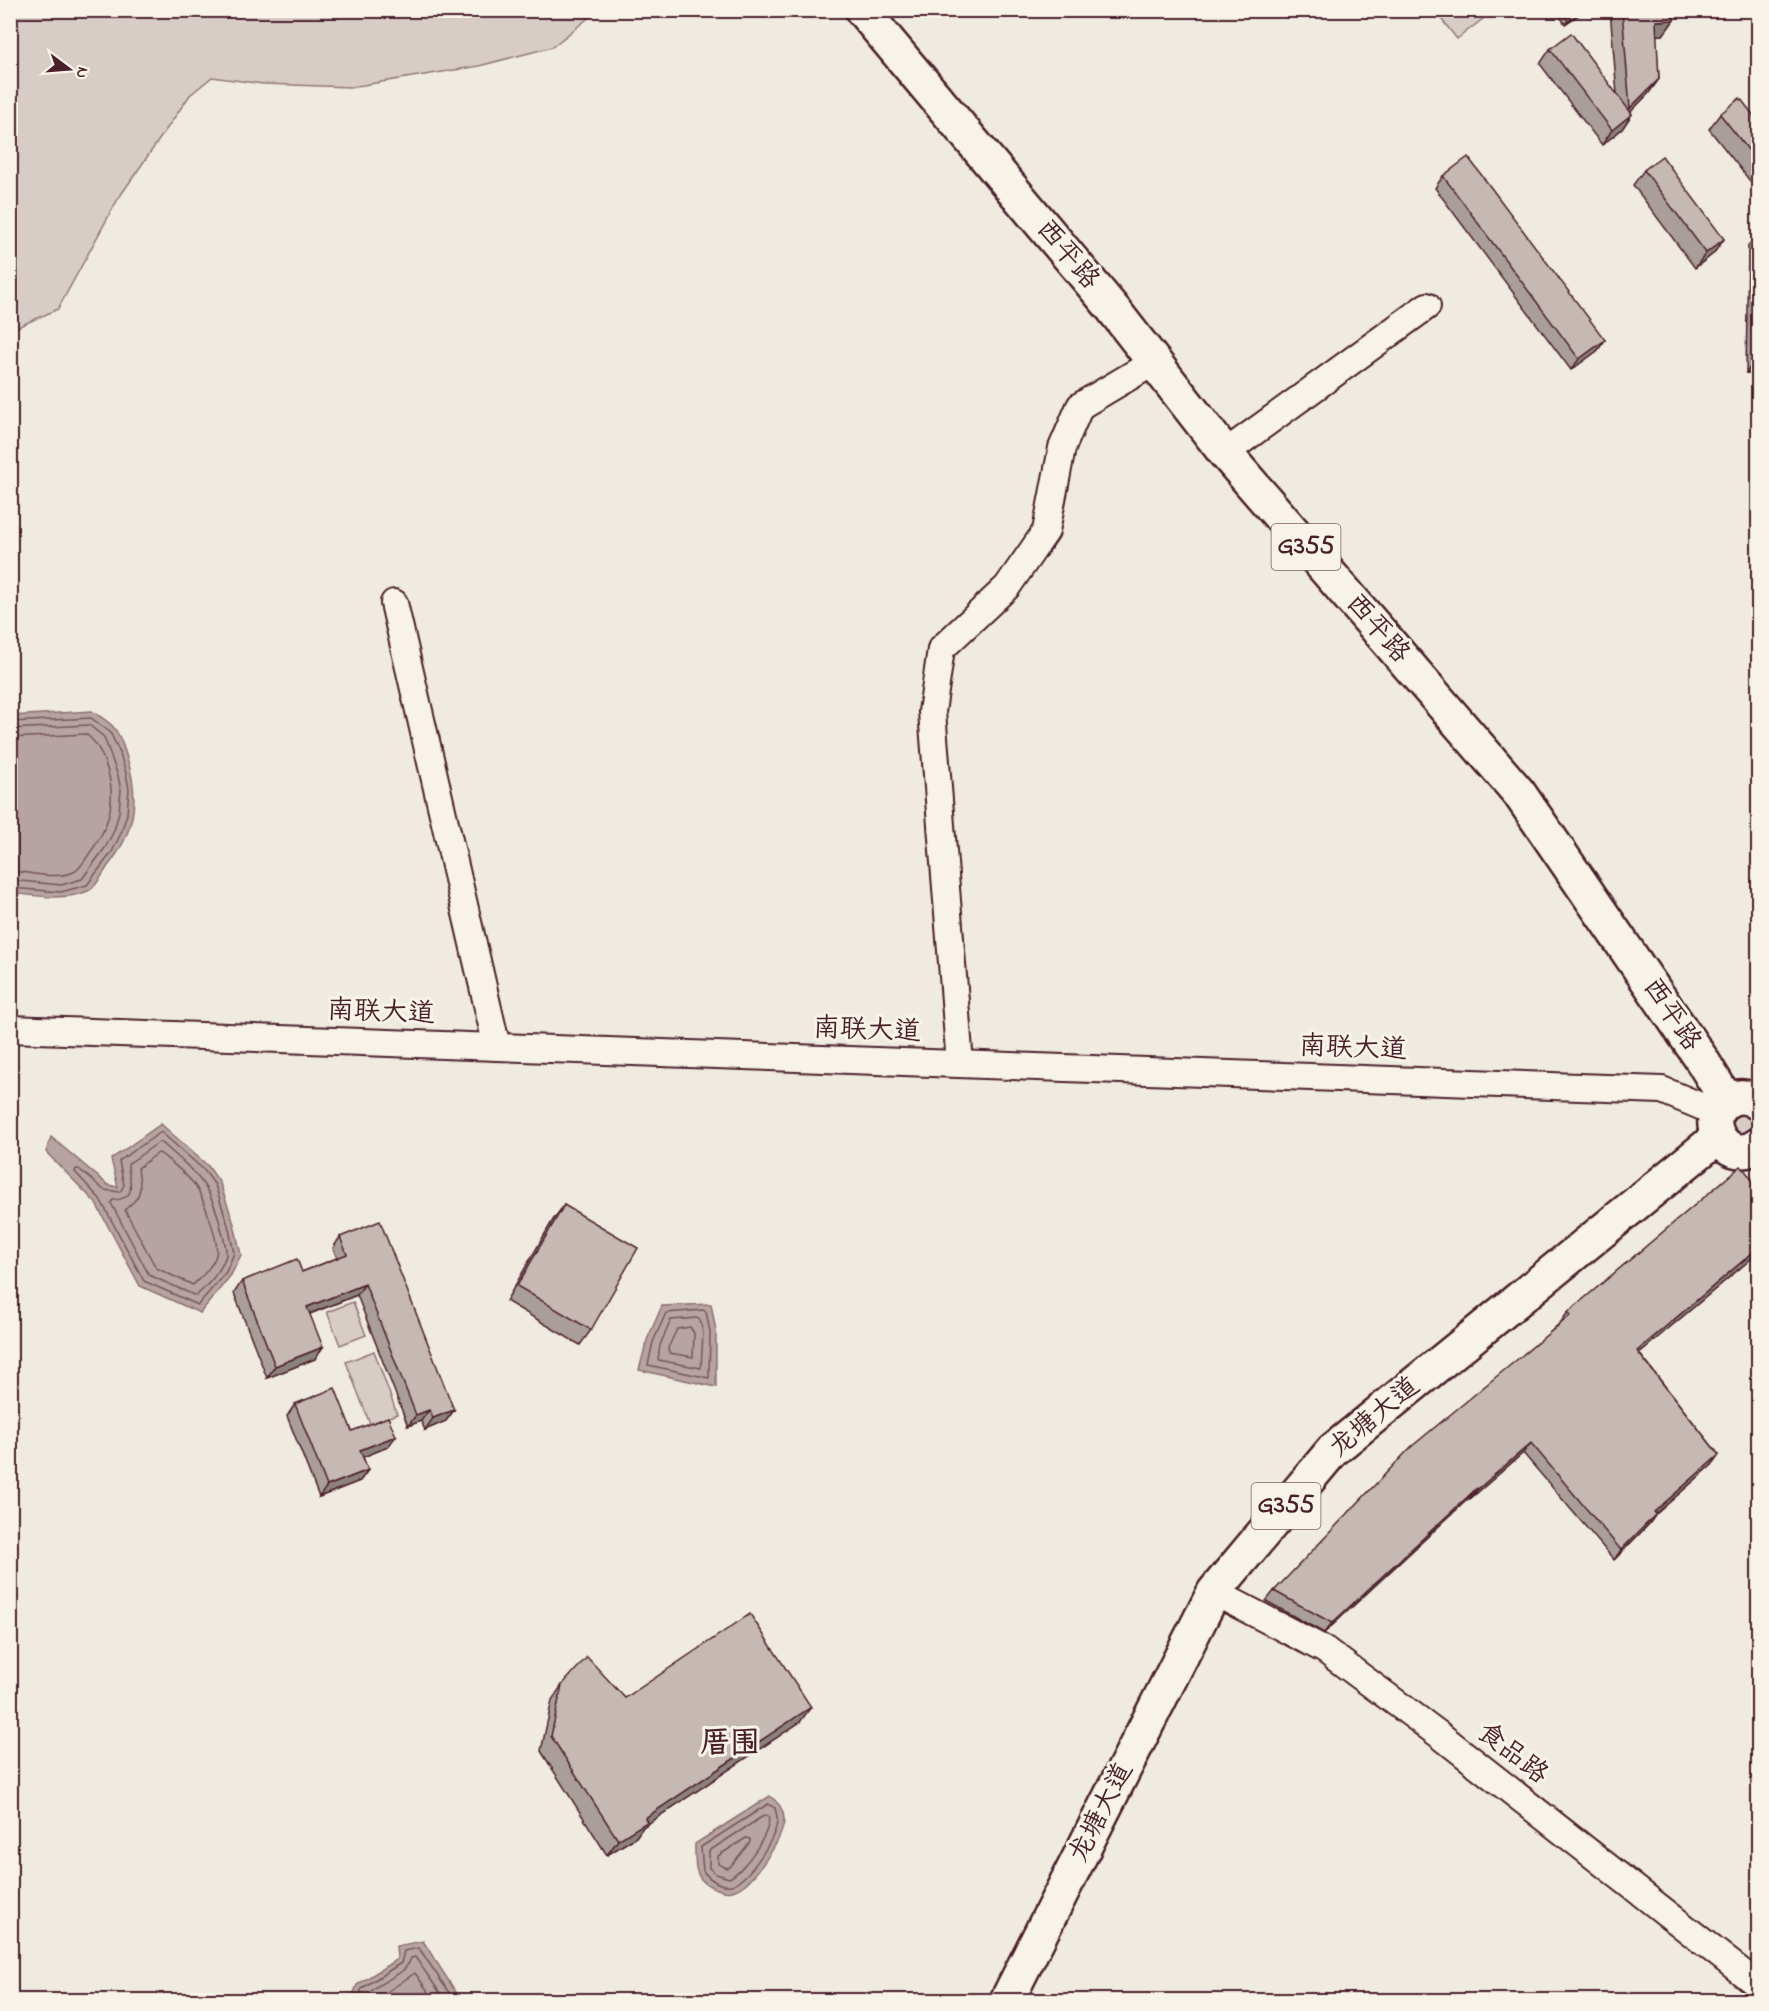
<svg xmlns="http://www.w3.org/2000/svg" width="1769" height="2011" viewBox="0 0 1769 2011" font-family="'Indie Flower','LXGW WenKai TC',sans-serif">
  <rect width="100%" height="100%" fill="#f0ebe0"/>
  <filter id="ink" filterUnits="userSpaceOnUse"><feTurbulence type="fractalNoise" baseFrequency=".0167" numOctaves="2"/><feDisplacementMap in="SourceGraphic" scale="12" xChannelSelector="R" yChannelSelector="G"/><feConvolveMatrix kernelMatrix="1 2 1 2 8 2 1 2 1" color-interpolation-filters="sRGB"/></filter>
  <g filter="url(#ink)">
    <g fill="#d8cdc6" stroke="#917678" stroke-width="1.5">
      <path d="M10,11L11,10L597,11L552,47L479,66L351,87L263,84L212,77L190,95L118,199L58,309L11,330Z"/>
      <path d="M1435,11H1493L1457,39Z"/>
      <path d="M1758,1111V1137L1747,1144L1723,1121L1725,1114Z"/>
      <path d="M353,1302L366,1335L340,1345L327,1312Z"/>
      <path d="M374,1351L397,1414L370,1424L346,1362Z"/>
    </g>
    <g fill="#b7a4a2" stroke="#8b6f72" stroke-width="1.5">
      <path d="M92,711C99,716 109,721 114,728C120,735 124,748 127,758C140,799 135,832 108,866C103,873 96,888 88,891C63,901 37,896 11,893V716Z"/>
      <path d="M161,1124L208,1166L220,1183L234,1224L241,1255L231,1275L200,1313L140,1286L95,1202L46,1152L51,1137L108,1185L118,1187L111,1159Z"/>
      <path d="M711,1304L716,1331V1387L639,1370L647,1340L662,1306Z"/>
      <path d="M770,1796C778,1802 783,1808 784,1819C784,1838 753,1884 735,1890C728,1893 724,1891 717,1889C693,1881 695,1866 695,1844Z"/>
      <path d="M423,1941L461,2000H351L357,1985L397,1959L396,1946Z"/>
    </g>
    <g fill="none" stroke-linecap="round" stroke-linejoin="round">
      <g stroke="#76545b" stroke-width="1.5">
        <path d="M10,722L91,718L110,732L119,751L126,773L129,789L127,814L121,833L112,852L87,885L61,892L10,888"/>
        <path d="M10,729L89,725L104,737L118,776L121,790L119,812L114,831L105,848L82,879L61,885L10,880"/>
        <path d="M10,738L86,734C98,744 102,754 107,769C117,800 109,828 89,854C85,860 80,869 74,872C55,880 31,872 10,871"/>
        <path d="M161,1132L204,1170L215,1185L228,1225L234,1253L226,1272L198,1305L144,1281L100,1199L75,1172L76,1169H79L104,1190L120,1192L124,1185L119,1161Z"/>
        <path d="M159,1142L162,1143C196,1173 212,1185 222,1232C224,1239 227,1249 226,1255C222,1270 207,1286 196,1296L149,1275L111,1203L113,1200C140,1199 128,1180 128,1164Z"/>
        <path d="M158,1153L161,1154C172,1163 184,1172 193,1183C202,1194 220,1241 216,1255C213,1266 201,1277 193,1285L156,1268L125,1210C128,1206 132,1204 136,1199C143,1189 139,1179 138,1168Z"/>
        <path d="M703,1310L706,1312L710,1332L709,1378L648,1365L653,1342L666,1313Z"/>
        <path d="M697,1318L700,1320L703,1333L701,1368L658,1360L660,1345L671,1320Z"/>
        <path d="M690,1327L694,1333L693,1357L669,1353L668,1348L677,1329Z"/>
        <path d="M768,1804L775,1808C776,1813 778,1817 777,1822C775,1839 748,1881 731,1885C720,1887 709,1879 703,1871L701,1847Z"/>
        <path d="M765,1815L768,1816C773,1831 743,1872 729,1878L716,1874L709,1868V1851Z"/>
        <path d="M746,1838L750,1839V1842L730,1867L727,1868L718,1864V1856Z"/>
        <path d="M358,2000L362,1988L401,1963L404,1951L419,1948L454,2000"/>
        <path d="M366,2000C372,1980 404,1980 411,1958L415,1957L445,2000"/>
        <path d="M375,2000L415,1973L434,2000"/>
      </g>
      <g stroke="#4a1f2b" stroke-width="30">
        <g id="minor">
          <path d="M1225,453L1427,306"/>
          <path d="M394,603L497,1047"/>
          <path d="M10,1029L1662,1090L1717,1113"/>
          <path d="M960,1064L932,712L941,649L1007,587L1046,531L1062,448L1080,406L1154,362"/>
          <path d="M1214,1592L1325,1650L1441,1736L1758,1985"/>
        </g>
      </g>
      <g stroke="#4a1f2b" stroke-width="38">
        <g id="highway">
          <path d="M862,10L1113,309L1225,453L1519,793L1700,1057L1727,1101"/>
          <path d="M1758,1103C1750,1097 1741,1095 1731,1099C1695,1115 1726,1169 1758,1145"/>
          <path d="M1007,2000L1214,1592L1333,1450L1718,1137"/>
        </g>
      </g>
      <use href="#minor" stroke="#f7f3e8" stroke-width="26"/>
      <use href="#highway" stroke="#f7f3e8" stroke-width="33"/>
    </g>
    <g fill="#aa9e9a" stroke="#4a1f2b" stroke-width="1.5">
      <path d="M1556,10H1586L1565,24Z"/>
      <path d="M1610,10H1674V20L1663,35H1656L1659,79L1648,94L1630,112L1632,114L1622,129L1602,145L1540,64L1550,49L1617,94Z"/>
      <path d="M1720,114L1758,121V191L1709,129Z"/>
      <path d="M1644,170L1724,239L1713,254L1695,268L1633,185Z"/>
      <path d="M1443,176L1605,340L1597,351L1571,370L1435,188Z"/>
      <path d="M1758,233V373H1746L1748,246Z"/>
      <path d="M1758,1186V1253L1639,1353L1719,1455L1712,1465L1656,1514L1649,1524L1614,1560L1523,1453L1470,1499L1469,1498L1324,1633L1266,1601L1274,1591L1561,1322L1568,1312Z"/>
      <path d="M564,1205L591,1330L580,1345L506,1301L553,1220Z"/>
      <path d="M340,1237L454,1410L446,1421L425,1430L421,1421L408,1426L357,1295L310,1314L315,1359L267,1378L234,1293L242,1281L302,1272L337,1258L333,1248Z"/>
      <path d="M295,1404L352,1431L388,1447L363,1457L368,1470L360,1481L319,1497L287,1416Z"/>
      <path d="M562,1685L625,1698L800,1722L643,1827L636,1837L607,1855L541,1751L552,1700Z"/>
    </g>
    <g fill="#8b817d" stroke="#4a1f2b" stroke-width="1.5">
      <path d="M1583,10H1586L1565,24L1568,21Z"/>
      <path d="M1674,20L1663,35L1645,36L1656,21Z"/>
      <path d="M1659,79L1648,94L1620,123L1630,108Z"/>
      <path d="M1632,114L1622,129L1602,145L1612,130Z"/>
      <path d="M1724,239L1713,254L1695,268L1706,253Z"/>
      <path d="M1605,340L1597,351L1571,370L1579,359Z"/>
      <path d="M1756,359H1758V373H1746Z"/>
      <path d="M1758,1248V1253L1630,1361L1637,1351Z"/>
      <path d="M365,1284L357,1295L299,1318L307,1307Z"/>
      <path d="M323,1347L315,1359L267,1378L275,1366Z"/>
      <path d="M429,1410L421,1421L408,1426L416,1415Z"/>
      <path d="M454,1410L446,1421L425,1430L433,1418Z"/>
      <path d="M396,1436L388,1447L353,1461L360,1450Z"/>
      <path d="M1531,1443L1523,1453L1470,1499L1478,1489Z"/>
      <path d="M1719,1455L1712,1465L1656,1514L1649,1524L1614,1560L1621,1550L1654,1512Z"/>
      <path d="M368,1470L360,1481L319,1497L327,1486Z"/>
      <path d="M1477,1488L1469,1498L1324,1633L1332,1623Z"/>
      <path d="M811,1707L800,1722L643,1827L636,1837L607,1855L618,1840L645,1818Z"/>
    </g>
    <g fill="#c6b8b3" stroke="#4a1f2b" stroke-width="1.5">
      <path d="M1561,10H1583L1568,21Z"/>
      <path d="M1622,10H1674V20L1656,21L1659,79L1630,108Z"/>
      <path d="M1571,33L1632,114L1612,130L1550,49Z"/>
      <path d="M1740,98L1758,121V162L1720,114Z"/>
      <path d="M1662,156L1724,239L1706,253L1644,170Z"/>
      <path d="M1468,157L1605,340L1579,359L1443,176Z"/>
      <path d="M1758,233V359H1756Z"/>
      <path d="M1741,1166L1758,1186V1248L1637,1351L1719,1455L1654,1512L1656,1514L1621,1550L1531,1443L1478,1489L1477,1488L1332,1623L1274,1591L1411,1447L1571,1315L1568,1312Z"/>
      <path d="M564,1205L638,1248L591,1330L517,1286Z"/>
      <path d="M380,1221L454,1410L433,1418L429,1410L416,1415L365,1284L307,1307L323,1347L275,1366L242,1281L297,1259L302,1272L347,1254L340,1237Z"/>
      <path d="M335,1388L352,1431L388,1417L396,1436L360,1450L368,1470L327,1486L295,1404Z"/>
      <path d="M750,1614L811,1707L645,1818L647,1822L618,1840L551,1736L562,1685L587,1657L625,1698Z"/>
    </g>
  </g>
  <g text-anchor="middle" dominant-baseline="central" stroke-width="6" stroke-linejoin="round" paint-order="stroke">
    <g fill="#f7f3e8" stroke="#7e5f64" stroke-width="1.5">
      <rect x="1271.5" y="524" width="69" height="46" rx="4.5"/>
      <rect x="1251.5" y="1483" width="69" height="46" rx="4.5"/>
    </g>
    <g font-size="26" font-weight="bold" fill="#4a1f2b">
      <text x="1306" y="547">G355</text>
      <text x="1286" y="1506">G355</text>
    </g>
    <g font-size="27" fill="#4a1f2b" stroke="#f7f3e8">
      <text transform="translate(1067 255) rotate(50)">西平路</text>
      <text transform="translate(1377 629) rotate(49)">西平路</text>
      <text transform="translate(381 1013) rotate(2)">南联大道</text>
      <text transform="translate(1671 1015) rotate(56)">西平路</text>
      <text transform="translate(867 1031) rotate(2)">南联大道</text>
      <text transform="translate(1353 1049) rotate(2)">南联大道</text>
      <text transform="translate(1375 1418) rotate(-40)">龙塘大道</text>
      <text transform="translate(1512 1754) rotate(38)">食品路</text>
      <text transform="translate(1102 1813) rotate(-63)">龙塘大道</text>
    </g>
    <g font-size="30" font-weight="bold" fill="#4a1f2b" stroke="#f7f3e8">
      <text x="730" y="1745">厝围</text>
    </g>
  </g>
  <rect width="1769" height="2011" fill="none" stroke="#f7f3e8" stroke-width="36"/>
  <rect x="18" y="18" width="1733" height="1975" fill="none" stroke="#4a1f2b" stroke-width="2" filter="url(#ink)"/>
  <g transform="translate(69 69) rotate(106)" stroke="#f7f3e8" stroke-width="4.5" paint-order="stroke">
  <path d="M0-4.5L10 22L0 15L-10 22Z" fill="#4a1f2b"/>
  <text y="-9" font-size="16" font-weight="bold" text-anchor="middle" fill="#4a1f2b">N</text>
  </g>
</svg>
